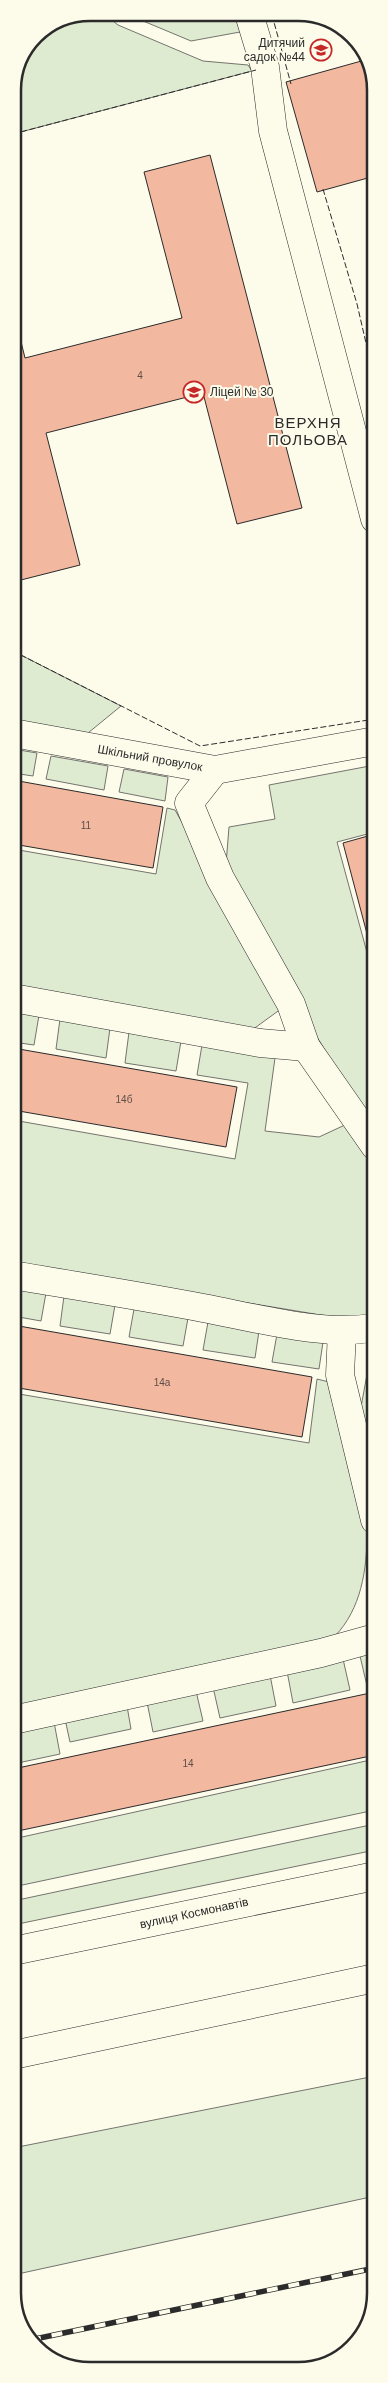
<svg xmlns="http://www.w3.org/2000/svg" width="388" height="2383" viewBox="0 0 388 2383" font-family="Arial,sans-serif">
  <rect width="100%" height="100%" fill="#fdfbea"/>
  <g fill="#deebd1" stroke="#74746e">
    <path d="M90,13H103L118,25L203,61L248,65L252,71L13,134V86L36,35Z"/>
    <path d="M124,13L235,14L240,32L191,41Z"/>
    <path d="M13,651L121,706L88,733L13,720Z"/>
    <path d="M13,749L37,753L33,776L13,773Z"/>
    <path d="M51,756L108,766L104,790L46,779Z"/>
    <path d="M375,765V832L337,842L375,982V1131L296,1003L225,877L229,827L275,819L269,785Z"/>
    <path d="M124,769L168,777L165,801L119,792Z"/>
    <path d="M167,808L175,810L285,1006L252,1030L13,985V849L156,874Z"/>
    <path d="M13,1011L39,1015L34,1045L13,1042Z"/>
    <path d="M60,1019L110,1028L106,1058L56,1049Z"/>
    <path d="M129,1032L181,1041L176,1071L125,1063Z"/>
    <path d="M202,1045L275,1058L265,1131L319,1137L347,1124L375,1162V1317L357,1321L13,1264V1120L235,1159L248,1083L197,1075Z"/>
    <path d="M13,1287L46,1293L41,1321L13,1316Z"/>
    <path d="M64,1296L115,1305L110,1334L60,1326Z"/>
    <path d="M134,1309L188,1318L183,1346L129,1337Z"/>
    <path d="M208,1322L259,1331L255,1358L203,1350Z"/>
    <path d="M277,1334L323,1342L319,1369L272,1362Z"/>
    <path d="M375,1357V1488L359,1418L370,1358Z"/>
    <path d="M317,1379L329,1382L367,1533C367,1570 361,1609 335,1636L13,1709V1393L309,1443Z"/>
    <path d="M375,1652V1684L367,1686L360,1656Z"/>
    <path d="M343,1659L350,1690L293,1703L287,1671Z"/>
    <path d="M270,1675L276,1706L220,1718L213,1687Z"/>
    <path d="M196,1691L203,1721L153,1732L147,1702Z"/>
    <path d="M127,1706L131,1729L70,1742L65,1719Z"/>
    <path d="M54,1722L60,1754L13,1764V1731Z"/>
    <path d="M375,1759V1810L13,1887V1839Z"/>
    <path d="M375,1824V1850L13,1925V1901Z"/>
    <path d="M375,2076V2196L13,2275V2148Z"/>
  </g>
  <g fill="#f2b8a0" stroke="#2b2b2b">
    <path d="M365,60L375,85V176L317,192L286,82Z"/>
    <path d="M210,155L302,508L237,524L203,393L46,433L80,565L13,582V309L25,358L182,318L144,172Z"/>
    <path d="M13,780L163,807L153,868L13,844Z"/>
    <path d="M375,834V964L343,843Z"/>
    <path d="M13,1048L237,1087L226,1147L13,1110Z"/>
    <path d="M13,1325L312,1377L302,1437L13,1387Z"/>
    <path d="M375,1692V1755L13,1832V1769Z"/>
  </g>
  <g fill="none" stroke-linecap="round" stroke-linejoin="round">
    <g stroke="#2b2b2b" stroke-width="29">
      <g id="minor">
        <path d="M249,14L265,67L273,131L375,519"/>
        <path d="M13,733L215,770L375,741"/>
        <path d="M215,770L189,803L220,878L291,1004L306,1047L375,1146"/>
        <path d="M13,998L260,1043L306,1047"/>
        <path d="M13,1275C76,1286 140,1296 203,1308C252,1317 328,1338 375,1327"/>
        <path d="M342,1331L340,1375L375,1520"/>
        <path d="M13,1720L321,1653L375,1638"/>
        <path d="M13,1951L375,1876"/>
        <path d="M13,2055L375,1978"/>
      </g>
    </g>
    <use href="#minor" stroke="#fdfbea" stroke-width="28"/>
    <g stroke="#2b2b2b" stroke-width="5.5">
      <path id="rail" d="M30,2340L375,2268"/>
    </g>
    <use href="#rail" stroke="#fdfbea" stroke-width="4" stroke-dasharray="11" stroke-linecap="butt"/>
    <g stroke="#2b2b2b" stroke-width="1" stroke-dasharray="6 2.5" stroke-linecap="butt">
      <path d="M272,15L291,84"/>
      <path d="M13,134L256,70"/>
      <path d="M323,189L357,304L375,382"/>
      <path d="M13,651L200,746L375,719"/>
    </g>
  </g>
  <defs>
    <g id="school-ring" transform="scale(1.125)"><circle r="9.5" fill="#fdfbea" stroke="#c62828" stroke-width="1.5"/><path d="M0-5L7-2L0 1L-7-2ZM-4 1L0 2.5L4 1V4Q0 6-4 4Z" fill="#c62828"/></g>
  </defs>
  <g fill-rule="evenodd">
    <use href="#school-ring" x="321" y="50"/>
    <use href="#school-ring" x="194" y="392"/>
  </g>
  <g text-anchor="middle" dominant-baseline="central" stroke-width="4" stroke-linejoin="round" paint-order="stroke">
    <g font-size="10" fill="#5d4e48">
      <text x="140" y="375">4</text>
      <text x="86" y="825">11</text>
      <text x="124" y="1099">14б</text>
      <text x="162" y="1382">14а</text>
      <text x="188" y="1763">14</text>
    </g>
    <g font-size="12" fill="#2b2b2b" stroke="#fdfbea" text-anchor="end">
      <text x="305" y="43">Дитячий<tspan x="305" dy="14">садок №44</tspan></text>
      <text x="210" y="392" text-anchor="start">Ліцей № 30</text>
    </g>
    <g font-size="12" fill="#2b2b2b" stroke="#fdfbea">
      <text transform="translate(150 758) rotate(10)">Шкільний провулок</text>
      <text transform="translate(194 1913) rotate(-12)">вулиця Космонавтів</text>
    </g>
    <g font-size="15" letter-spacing="1" fill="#2b2b2b" stroke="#fdfbea">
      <text x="308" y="422">ВЕРХНЯ<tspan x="308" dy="17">ПОЛЬОВА</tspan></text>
    </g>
  </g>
  <path d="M0 0H388V2383H0ZM90 21H298A69 69 0 0 1 367 90V2293A69 69 0 0 1 298 2362H90A69 69 0 0 1 21 2293V90A69 69 0 0 1 90 21Z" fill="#fdfbea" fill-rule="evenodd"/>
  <path fill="none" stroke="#2b2b2b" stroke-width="2.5" d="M90 21H298A69 69 0 0 1 367 90V2293A69 69 0 0 1 298 2362H90A69 69 0 0 1 21 2293V90A69 69 0 0 1 90 21Z"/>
</svg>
